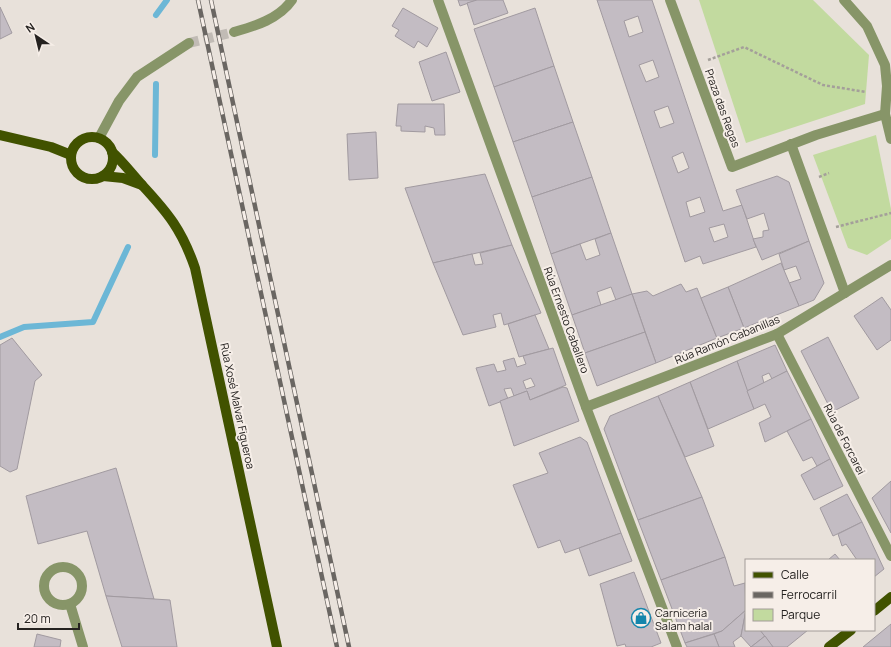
<svg xmlns="http://www.w3.org/2000/svg" width="891" height="647" viewBox="0 0 891 647" font-family="Manrope,sans-serif">
  <rect width="100%" height="100%" fill="#e8e1da"/>
  <g fill="#c2da9f">
    <path d="M699,0H813L869,55L865,104L746,143Z"/>
    <path d="M876,135L891,209V239L867,255L848,248L813,155Z"/>
  </g>
  <g fill="none" stroke-linecap="round" stroke-linejoin="round">
    <g stroke="#6cb7d6" stroke-width="6">
      <path d="M156,15L167,0"/>
      <path d="M155,155L156,84"/>
      <path d="M0,337L24,327L93,322L128,247"/>
    </g>
  </g>
  <g fill="#c3bcc3" stroke="#a19aa0" fill-rule="evenodd">
    <path d="M458,0H477L460,6Z"/>
    <path d="M477,0H503L508,13L474,25L467,3Z"/>
    <path d="M597,0H652L723,211L742,205L756,247L703,264L700,256L685,262ZM638,16L643,32L629,37L624,21ZM653,60L659,77L646,82L639,65ZM668,106L674,123L660,128L654,111ZM683,152L689,168L678,173L672,157ZM700,197L705,212L690,217L686,202ZM724,224L728,237L714,242L709,228Z"/>
    <path d="M0,7L12,33L0,39Z"/>
    <path d="M403,8L438,28L427,47L418,41L414,48L395,36L399,30L392,26Z"/>
    <path d="M535,8L554,66L494,87L474,29Z"/>
    <path d="M446,52L460,92L432,101L419,62Z"/>
    <path d="M554,66L573,122L513,142L494,87Z"/>
    <path d="M398,104H444L445,135H435L434,128L425,126V132L401,131V126H396Z"/>
    <path d="M573,122L592,177L532,197L513,142Z"/>
    <path d="M376,132L378,178L349,180L347,134Z"/>
    <path d="M485,174L512,245L433,263L405,188Z"/>
    <path d="M777,176L789,182L809,241L762,260L753,239L763,237V231L769,230L764,213L747,219L736,190Z"/>
    <path d="M592,177L611,233L551,254L532,197Z"/>
    <path d="M611,233L632,294L616,300L611,287L597,292L601,305L572,315L551,254L580,244L586,260L600,255L595,239Z"/>
    <path d="M809,241L824,283L814,300L799,306L789,283L801,279L796,266L784,270L779,254Z"/>
    <path d="M512,245L541,313L504,325L501,313L493,315L496,327L463,335L433,263L472,254L475,265L483,264L480,253Z"/>
    <path d="M781,263L799,306L744,328L728,287Z"/>
    <path d="M681,284L686,292L697,288L717,338L656,363L632,294L647,291L653,296Z"/>
    <path d="M728,287L744,328L717,338L701,298Z"/>
    <path d="M632,294L645,332L585,353L572,315Z"/>
    <path d="M882,297L891,310V340L877,350L854,316Z"/>
    <path d="M535,315L549,349L519,357L508,324Z"/>
    <path d="M645,332L656,363L597,386L585,353Z"/>
    <path d="M828,337L859,398L832,412L801,351Z"/>
    <path d="M12,338L42,375L35,381L17,469L10,472L0,466V345Z"/>
    <path d="M775,345L787,371L772,379L769,373L762,376L764,383L747,391L737,361Z"/>
    <path d="M553,348L566,385L530,400L527,391L514,396L511,388L504,389L508,399L489,406L476,368L494,364L497,372L506,370L503,361L514,358L517,367L526,364L523,356ZM531,378L535,386L526,389L523,381Z"/>
    <path d="M737,361L754,409L708,429L690,382Z"/>
    <path d="M787,371L811,419L765,442L759,423L771,417L765,404L754,409L747,391Z"/>
    <path d="M690,382L714,446L685,457L658,396Z"/>
    <path d="M563,387L567,388L579,421L514,446L500,401L527,391L530,400Z"/>
    <path d="M658,396L702,497L638,520L604,429L610,416Z"/>
    <path d="M811,419L830,459L817,466L812,457L803,461L787,431Z"/>
    <path d="M580,437L587,442L621,533L565,553L560,540L538,548L513,485L548,473L539,453Z"/>
    <path d="M830,459L843,486L814,500L801,475Z"/>
    <path d="M116,468L154,599L106,596L87,531L38,544L26,496Z"/>
    <path d="M891,481V533L872,498Z"/>
    <path d="M847,494L862,522L833,536L820,508Z"/>
    <path d="M702,497L725,557L661,580L638,520Z"/>
    <path d="M862,522L884,569L874,577V560H857L846,544L842,546L838,534Z"/>
    <path d="M621,533L632,561L589,576L579,548Z"/>
    <path d="M835,554L840,560H828Z"/>
    <path d="M725,557L734,586L745,583L746,610L722,631L685,643L661,580Z"/>
    <path d="M634,572L661,643L651,647H626L625,644L617,646L600,584Z"/>
    <path d="M106,596L170,600L177,647H122Z"/>
    <path d="M746,610L741,636L733,642L735,647H719L714,634L722,631Z"/>
    <path d="M746,610V630H760L765,636L751,647L741,636Z"/>
    <path d="M891,624V647H863Z"/>
    <path d="M760,630H808L787,647H773Z"/>
    <path d="M37,634L61,640L60,647H34Z"/>
    <path d="M714,634L719,647H687L685,643Z"/>
    <path d="M765,636L773,647H751Z"/>
  </g>
  <g fill="none" stroke-linecap="round" stroke-linejoin="round">
    <path stroke="#c1bbb5" stroke-width="10" stroke-dasharray="10 5" stroke-linecap="butt" d="M189,43L234,32"/>
    <g stroke="#a49f9a" stroke-width="2.5" stroke-dasharray="3 2" stroke-linecap="butt">
      <path d="M708,60L744,47L823,85L866,92"/>
      <path d="M819,177L829,173"/>
      <path d="M836,227L891,213"/>
    </g>
    <g stroke="#879568" stroke-width="10">
      <path d="M438,0L586,407L677,647"/>
      <path d="M670,0L732,167L816,135L885,114"/>
      <path d="M844,0L867,26L885,65L887,86L885,114L891,139"/>
      <path d="M234,32C255,26 279,19 292,0"/>
      <path d="M99,138L119,101L137,77L189,43"/>
      <path d="M791,144L845,293"/>
      <path d="M777,334L891,556"/>
      <path d="M586,407L777,334L891,265"/>
      <circle cx="63" cy="586" r="19"/>
      <path d="M70,604L83,647"/>
    </g>
    <g stroke="#415200" stroke-width="10">
      <path d="M0,135L51,147L71,155"/>
      <circle cx="92" cy="158" r="21"/>
      <path d="M112,152C123,162 132,174 142,185C168,213 182,230 195,268L277,647"/>
      <path d="M103,176L123,178L142,185"/>
      <path d="M874,611L891,597"/>
      <path d="M829,647L851,630"/>
    </g>
    <g stroke="#6a6662" stroke-width="4.5">
      <g id="rail">
        <path d="M198,0L337,647"/>
        <path d="M211,0L349,647"/>
      </g>
    </g>
    <use href="#rail" stroke="#f6eee8" stroke-width="3" stroke-dasharray="9" stroke-linecap="butt"/>
  </g>
  <defs>
    <g id="shop-ring" transform="scale(1)"><circle r="9.5" fill="#f6eee8" stroke="#1486ac" stroke-width="1.5"/><path d="M-5-2.5h2.3a2.7 3.5 0 0 1 5.4 0H5L5.5 6h-11ZM-1.5-2.5h3a1.5 2.3 0 0 0-3 0Z" fill="#1486ac"/></g>
  </defs>
  <g fill-rule="evenodd">
    <use href="#shop-ring" x="641" y="618"/>
  </g>
  <g text-anchor="middle" dominant-baseline="central" stroke-width="4" stroke-linejoin="round" paint-order="stroke">
    <g font-size="11" fill="#252220" stroke="#f6eee8">
      <text transform="translate(723 108) rotate(70)">Praza das Regas</text>
      <text transform="translate(567 320) rotate(70)">Rúa Ernesto Caballero</text>
      <text transform="translate(727 339) rotate(-22)">Rúa Ramón Cabanillas</text>
      <text transform="translate(238 406) rotate(78)">Rúa Xosé Malvar Figueroa</text>
      <text transform="translate(845 439) rotate(63)">Rúa de Forcarei</text>
    </g>
    <g font-size="11" fill="#252220" stroke="#f6eee8" text-anchor="start">
      <text x="655" y="612">Carniceria<tspan x="655" dy="13">Salam halal</tspan></text>
    </g>
  </g>
  <rect x="745" y="559" width="130" height="72" fill="#f6eee8" stroke="#a29c98"/>
  <rect x="753" y="572" width="20" height="6" fill="#415200" stroke="#a29c98"/>
  <text x="781" y="579" font-size="12" fill="#252220">Calle</text>
  <rect x="753" y="592" width="20" height="6" fill="#6a6662" stroke="#a29c98"/>
  <text x="781" y="599" font-size="12" fill="#252220">Ferrocarril</text>
  <rect x="753" y="609" width="20" height="12" fill="#c2da9f" stroke="#a29c98"/>
  <text x="781" y="619" font-size="12" fill="#252220">Parque</text>
  <g transform="translate(36 36) rotate(325)" stroke="#f6eee8" stroke-width="3" paint-order="stroke">
  <path d="M0-3L7 15L0 10L-7 15Z" fill="#252220"/>
  <text y="-6" font-size="11" font-weight="bold" text-anchor="middle" fill="#252220">N</text>
  </g>
  <path d="M18 623v6h61v-6" fill="none" stroke="#252220" stroke-width="2"/>
  <text x="24" y="623" font-size="12" fill="#252220" stroke="#f6eee8" stroke-width="3" paint-order="stroke">20 m</text>
</svg>
